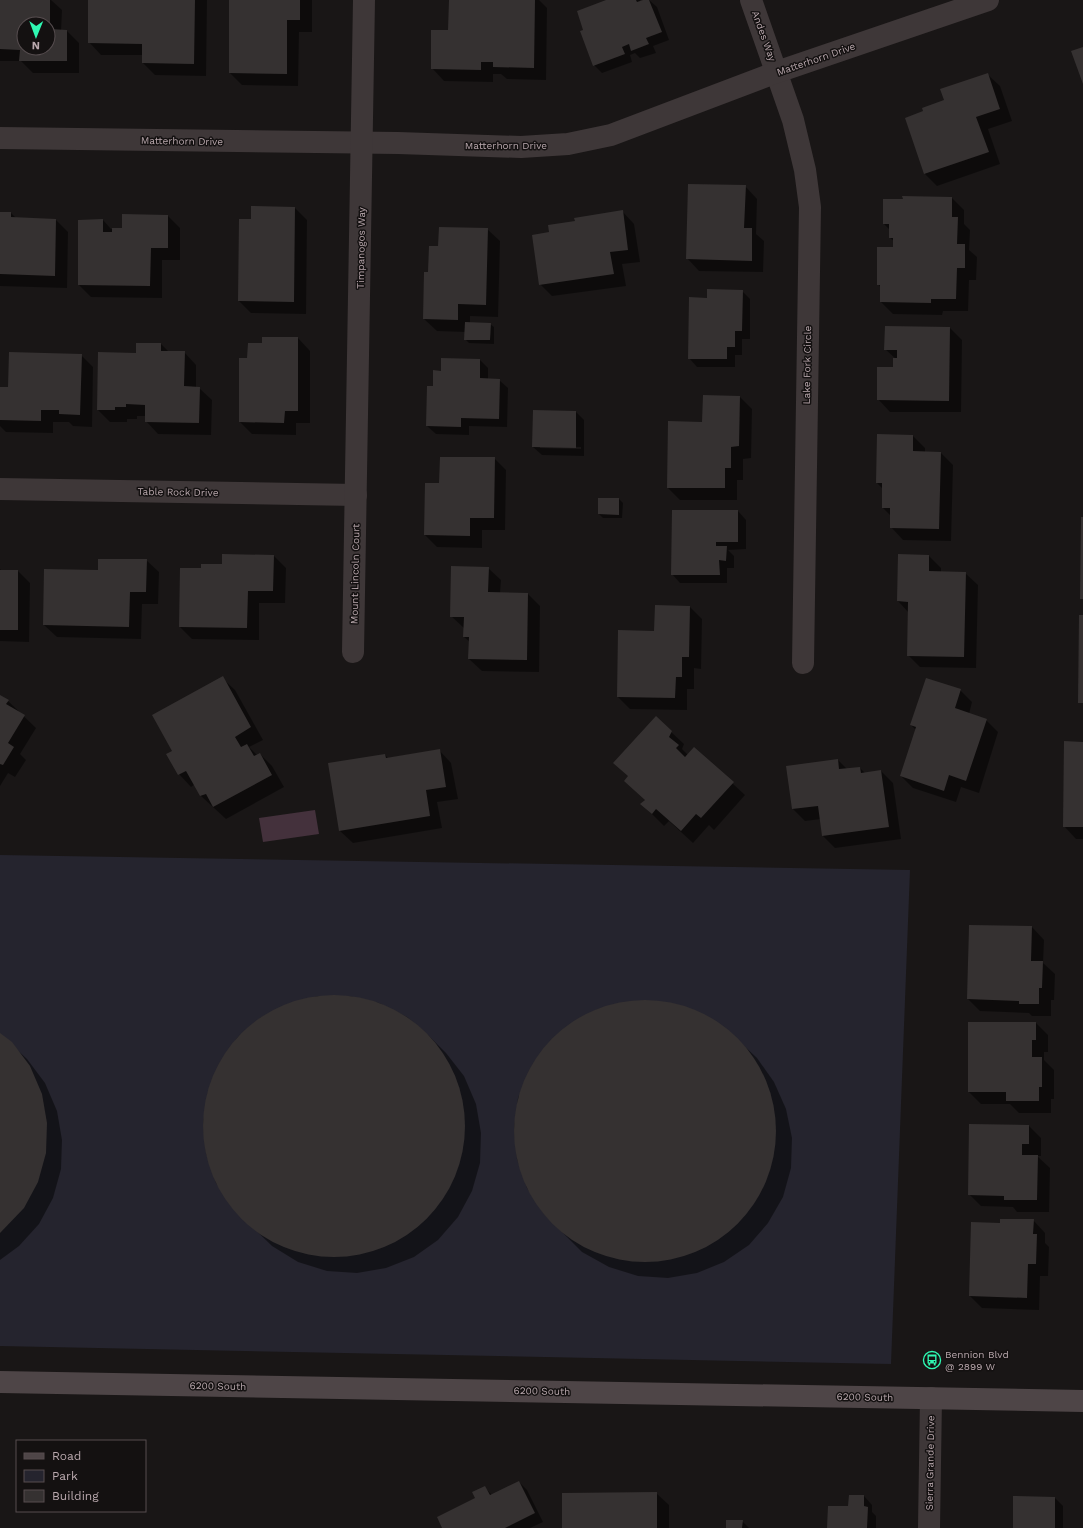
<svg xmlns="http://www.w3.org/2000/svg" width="1083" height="1528" viewBox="0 0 1083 1528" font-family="'Work Sans',sans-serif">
  <rect width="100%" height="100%" fill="#191616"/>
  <path fill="#25242e" d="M0,855L910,870L891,1364L0,1346Z"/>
  <path fill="#44313c" d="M315,810L319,834L263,842L259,818Z"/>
  <g fill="#0007" fill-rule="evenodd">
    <path d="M0,0H51L62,10L61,31H67L79,43V73H33L21,61H0ZM24,24H48V48H24Z"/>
    <path d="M89,0H207L206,76L155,75L143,63V55H101L89,42Z"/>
    <path d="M230,0H312V32H299L298,86L242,85L230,73Z"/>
    <path d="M450,0H539L547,8L546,80L507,79L501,74H493V82L444,81L432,68L449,31Z"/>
    <path d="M609,0H640L641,2L649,0L657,7L669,40L653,46L656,53L640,58L635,53L630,55L632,62L602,73L594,65L585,30Z"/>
    <path d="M987,74L1000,86L1012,121L988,129L1000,164L937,186L925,174L906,119L924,112L945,101Z"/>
    <path d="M745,186L757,199L756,234L764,241L763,272L699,271L687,258Z"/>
    <path d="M952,198L964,210V224L970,230L969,250L977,257L976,280H969L968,311H943L942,315L893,314L881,302V288L878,284L894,248V241L890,238V230L884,224Z"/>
    <path d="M295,208L307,220L306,314L251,313L239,301L240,220L252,221Z"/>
    <path d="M622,211L634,224L640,262L622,264L626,286L552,296L540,284L550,233L576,222Z"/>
    <path d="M0,213H11L16,218L56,220L68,232L67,288L0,286Z"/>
    <path d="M123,215L168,216L180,228V260H162V298L91,297L79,285L103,220L111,229H123Z"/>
    <path d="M487,229L500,241L498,317L470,316V323L490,324L494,327V344L469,343L465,339L466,332L437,331L424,319L429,273L439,247Z"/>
    <path d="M742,291L750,299V339H742V355H735V367H697L689,358L708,299Z"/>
    <path d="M950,328L962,340L961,412H890L878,399L894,368L896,359L885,349Z"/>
    <path d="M263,338H298L310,351V423H296V435L252,434L240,422V359H248L263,344Z"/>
    <path d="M161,344L169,352H184L196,365V387L199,388L212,400L211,435L158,434L146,421V416H137V419H127V422H110L98,410L137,354Z"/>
    <path d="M81,355L93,367L92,427L73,426L69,422H53V433L6,432L0,426V388H9Z"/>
    <path d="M480,360L488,368V379L499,380L508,388L507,427L469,426V435L436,434L427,426L434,387L442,372Z"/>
    <path d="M740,397L752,409L751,458L743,459V480H737V500H680L668,488L703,423Z"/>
    <path d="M534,412H576L584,420V456L542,455L533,447ZM540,446L581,447V449L540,448Z"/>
    <path d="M913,436L925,448V453H941L953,465L951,541L903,540L891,527V516L883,508V489L877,483Z"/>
    <path d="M494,458L506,470L505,530H482V548L437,547L425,535L440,484Z"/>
    <path d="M599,499H619L623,503L622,518H603L599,514Z"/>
    <path d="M738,511L746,520V549L728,550L734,556V568H727V583H680L672,574Z"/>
    <path d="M274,556L286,568L285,603H259V640L192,639L180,627L202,569Z"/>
    <path d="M929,556L941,568V572L965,573L978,585L976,668L920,667L908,655L909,613L898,601Z"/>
    <path d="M146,560L159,572L158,604H142L141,639L57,637L44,625L99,571Z"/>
    <path d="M488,568L501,580L500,593L528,594L540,606L539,672L482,671L469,659L470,642L464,637L465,629L451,616Z"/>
    <path d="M0,569L2,571H18L30,583L29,642L0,641Z"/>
    <path d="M690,607L702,619L701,669L694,668V689H687V710L630,709L618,697L655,632Z"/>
    <path d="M222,678L235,690L263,740L249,747L257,755L260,754L272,766L284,787L226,819L201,796L195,784L191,787L179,774L174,752Z"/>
    <path d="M960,690L972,702L969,714L986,720L998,732L979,793L961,787L956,802L913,788L901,776L916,730L911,725Z"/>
    <path d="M0,696L8,701L36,728L20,754L26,760L15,777L8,773L0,786Z"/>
    <path d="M656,718L684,744L682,749L688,755L694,748L745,795L714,830L709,825L693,843L669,821L664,826L642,804L645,800L629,777Z"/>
    <path d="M1083,743V839H1076L1064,826Z"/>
    <path d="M439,750L451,763L458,799L437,802L442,828L353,843L340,831L385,755L388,758Z"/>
    <path d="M838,760L847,769L860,768L865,773L881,771L893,783L901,839L835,848L823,836L821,819L805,821L793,809L787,767Z"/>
    <path d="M969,926L1032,927L1044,940L1043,963L1055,974L1054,1000H1051V1016H1032L1029,1013L980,1011L968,999Z"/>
    <path d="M318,996H349L379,1003L407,1017L429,1036L446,1053L464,1076L476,1104L481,1133L480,1163L472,1191L458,1217L438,1240L414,1257L386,1268L357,1273L327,1271L298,1262L272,1246L233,1208L216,1183L206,1153L203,1123L208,1092L219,1064L237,1038L260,1018L288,1004Z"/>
    <path d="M629,1002H659L690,1009L717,1023L740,1042L757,1058L774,1082L786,1109L792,1138L791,1168L783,1197L768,1223L749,1245L724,1262L697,1273L668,1278L638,1276L609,1267L582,1252L544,1214L527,1188L517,1159L514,1128L518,1098L530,1069L548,1044L571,1024L598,1009Z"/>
    <path d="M1036,1023L1048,1035V1052H1044V1060L1054,1070V1099H1051V1113H1019L1010,1104H981L969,1092Z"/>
    <path d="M0,1034L27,1059L45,1083L57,1111L62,1140L61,1169L53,1198L39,1224L19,1246L0,1260Z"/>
    <path d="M1029,1126L1041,1138V1156H1037L1050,1168L1049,1212H1017L1013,1207L981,1206L969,1194Z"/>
    <path d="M1033,1220L1045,1233V1243L1049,1247L1048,1276H1040L1039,1310L982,1308L970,1296L972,1223L1001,1224Z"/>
    <path d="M519,1482L527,1490L543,1522L530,1528H443L477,1499L484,1487L492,1495Z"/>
    <path d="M656,1493L669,1505V1528H563Z"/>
    <path d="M850,1496H864L872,1505V1512L876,1516V1528H828L849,1507Z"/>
    <path d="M1055,1498L1063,1506V1528H1014Z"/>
    <path d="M742,1521L749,1528H727Z"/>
  </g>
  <g fill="#353131" fill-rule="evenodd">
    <path d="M0,0H50V29L67,30V61H19L20,50L0,49ZM24,24H48V48H24Z"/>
    <path d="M88,0H195L194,64L142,63V44L88,43Z"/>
    <path d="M229,0H300V20H287V74L229,73Z"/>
    <path d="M449,0H535L534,68L493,67V62H481V70L431,69V30H448Z"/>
    <path d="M606,0H636L637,2L643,0H649L662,32L646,38L649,44L631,51L629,44L622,47L625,54L593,66L580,31L583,30L577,11Z"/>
    <path d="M1083,47V84L1071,51Z"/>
    <path d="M988,73L1000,109L976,117L989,152L924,174L905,118L923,111L922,108L944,100L940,89Z"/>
    <path d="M688,184L746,185L744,228H752V261L686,259Z"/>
    <path d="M902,196L952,197V217H958L957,244H965V268H957L956,299H931V303L880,302V285H877V247H893V238H889V224H883V199H903Z"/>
    <path d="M251,206L295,207L294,302L238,301L239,219H251Z"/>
    <path d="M623,210L628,250L610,252L614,274L539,285L532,235L549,232L548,225L575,221L574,218Z"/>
    <path d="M0,212H11V217L56,219L55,276L0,274Z"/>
    <path d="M122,214L168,215V248H151L150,286L78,285V220L103,219V232H112V228H122Z"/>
    <path d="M439,227L488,228L486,305L458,304V320L423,319L424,272H428L429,246H438Z"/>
    <path d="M707,289L743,290L742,331H735V347H727V359H688L689,297L707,298Z"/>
    <path d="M465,322L491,323L490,340H464Z"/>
    <path d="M885,326L950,327L949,401L877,400V367H893V358H897V350H884Z"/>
    <path d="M262,337H298V411H285L284,423L239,422V358H247L248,343H262Z"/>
    <path d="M136,343H161V351H185L184,386L200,387L199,423L145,422V405L126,404V407H115V410H97L98,352L136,353Z"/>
    <path d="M9,352L82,354L80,415L59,414V410H41V421L0,420V387H8Z"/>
    <path d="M441,358L480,359V378L500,379L499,419L461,418V427L426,426L427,386H433V370L441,371Z"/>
    <path d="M703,395L740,396L739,446L731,447V468H725V488H667L668,421L702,422Z"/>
    <path d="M533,410L576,411V448L532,447Z"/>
    <path d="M877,434L913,435V451L941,452L939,529L890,528V508H882V483H876Z"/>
    <path d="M440,457H495L494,518H470V536L424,535L425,483H439Z"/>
    <path d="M598,498H619V515L598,514Z"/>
    <path d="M672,510H738V542H716V546H727L726,561L719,560L720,575H671Z"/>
    <path d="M1081,517H1083V599H1080Z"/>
    <path d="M222,554L274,555L273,591H248L247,628L179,627L180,568H201V564H222Z"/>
    <path d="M898,554L929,555V571L966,572L964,657L907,656L908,602L897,601Z"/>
    <path d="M98,559H147L146,592H130L129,627L43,625L44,569L98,570Z"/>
    <path d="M451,566L489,567L488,592L528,593L527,660L468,659L469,637H463L464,617H450Z"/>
    <rect x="0" y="570" width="18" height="60"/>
    <path d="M655,605L690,606L689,657H682V677H676L675,698L617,697L618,630L654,631Z"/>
    <path d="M1079,615H1083V703H1078Z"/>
    <path d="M223,676L251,727L235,737L241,747L247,744L254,756L260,753L272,775L213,807L206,794L200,796L186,771L178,775L166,754L172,751L152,715Z"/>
    <path d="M926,678L961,689L955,708L987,719L966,781L949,775L944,791L900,776L916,727L910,725Z"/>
    <path d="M0,695L9,700L6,704L25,715L8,743L14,747L3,765L0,764Z"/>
    <path d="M656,716L672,731L669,737L679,745L676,748L685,757L694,747L734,782L701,818L696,814L681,831L656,809L652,814L640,804L645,800L624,781L628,776L613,763Z"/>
    <path d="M1064,741L1083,742V827H1063Z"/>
    <path d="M440,749L446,787L426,790L430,816L339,831L328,763L385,754L386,758Z"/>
    <path d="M838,759L839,769L860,767L861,773L881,770L889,827L822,836L818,806L792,809L786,766Z"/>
    <path d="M969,925L1032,926L1031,961H1043L1042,988H1039V1004H1019V1001L967,999Z"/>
    <circle cx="334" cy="1126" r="131"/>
    <circle cx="645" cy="1131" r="131"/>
    <path d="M968,1022H1036V1040H1032V1057H1042V1087H1039V1101H1006V1092H968Z"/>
    <path d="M0,1033L12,1042L30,1066L42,1094L47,1123L46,1153L38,1182L24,1208L0,1233Z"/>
    <path d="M969,1124L1029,1125V1144H1022V1155H1038L1037,1200H1004V1196L968,1195Z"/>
    <path d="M1000,1219H1034L1033,1234H1037L1036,1264H1028L1027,1298L969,1296L971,1222L1000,1223Z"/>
    <path d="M519,1481L535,1513L505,1528H442L437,1517L475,1498L472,1492L485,1486L490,1495Z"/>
    <path d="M657,1492V1528H562V1493Z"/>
    <path d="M849,1495H864V1506L868,1507L867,1528H827L828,1506H848Z"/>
    <path d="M1013,1496L1055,1497V1528H1013Z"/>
    <path d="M726,1520H743L742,1528H726Z"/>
  </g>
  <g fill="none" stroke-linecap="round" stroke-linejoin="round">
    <g stroke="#3e3738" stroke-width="22">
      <path d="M751,0L793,120L805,170L810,207L803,663"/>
      <path d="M0,138L398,143L521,147L568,144L611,135L777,72L988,0"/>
      <path d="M0,489L356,495"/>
      <path d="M353,652L364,0"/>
      <path d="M929,1528L931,1398"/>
    </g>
    <path stroke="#4e4547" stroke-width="22" d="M0,1382L1083,1401"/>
  </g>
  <defs>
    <g id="bus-ring" transform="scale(0.9)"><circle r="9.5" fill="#141111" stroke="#2ff8b2" stroke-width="1.5"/><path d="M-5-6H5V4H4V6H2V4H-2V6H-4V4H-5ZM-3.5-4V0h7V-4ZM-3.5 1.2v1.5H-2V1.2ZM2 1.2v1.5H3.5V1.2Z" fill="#2ff8b2"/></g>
  </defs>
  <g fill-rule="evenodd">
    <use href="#bus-ring" x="932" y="1360"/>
  </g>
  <g text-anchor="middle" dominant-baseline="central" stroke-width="3" stroke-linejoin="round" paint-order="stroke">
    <g font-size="10" fill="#b9a8ad" stroke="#141111">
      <text transform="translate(764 36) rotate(70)">Andes Way</text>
      <text transform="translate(816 59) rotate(-19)">Matterhorn Drive</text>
      <text transform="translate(182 141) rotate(1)">Matterhorn Drive</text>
      <text x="506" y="145">Matterhorn Drive</text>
      <text transform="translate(361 248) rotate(-89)">Timpanogos Way</text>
      <text transform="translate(807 365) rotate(-89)">Lake Fork Circle</text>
      <text transform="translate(178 492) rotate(1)">Table Rock Drive</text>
      <text transform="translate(355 574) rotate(-89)">Mount Lincoln Court</text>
      <text transform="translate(218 1386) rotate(1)">6200 South</text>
      <text transform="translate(542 1391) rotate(1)">6200 South</text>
      <text transform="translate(865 1397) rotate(1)">6200 South</text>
      <text transform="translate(930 1463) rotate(-89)">Sierra Grande Drive</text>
    </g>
    <g font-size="10" fill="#b9a8ad" stroke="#141111" text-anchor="start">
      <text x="945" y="1354">Bennion Blvd<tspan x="945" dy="12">@ 2899 W</tspan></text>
    </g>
  </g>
  <rect x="16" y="1440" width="130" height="72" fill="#141111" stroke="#564d4f"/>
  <rect x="24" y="1453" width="20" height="6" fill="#4e4547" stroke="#564d4f"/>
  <text x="52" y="1460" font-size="12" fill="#b9a8ad">Road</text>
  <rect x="24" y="1470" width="20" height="12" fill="#25242e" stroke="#564d4f"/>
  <text x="52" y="1480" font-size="12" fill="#b9a8ad">Park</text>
  <rect x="24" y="1490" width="20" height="12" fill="#353131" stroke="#564d4f"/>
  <text x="52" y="1500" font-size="12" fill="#b9a8ad">Building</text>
  <g transform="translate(36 36) rotate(181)"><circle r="19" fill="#141111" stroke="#564d4f"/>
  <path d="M0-3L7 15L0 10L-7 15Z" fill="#2ff8b2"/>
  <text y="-6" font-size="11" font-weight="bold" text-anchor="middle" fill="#b9a8ad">N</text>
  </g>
</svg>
